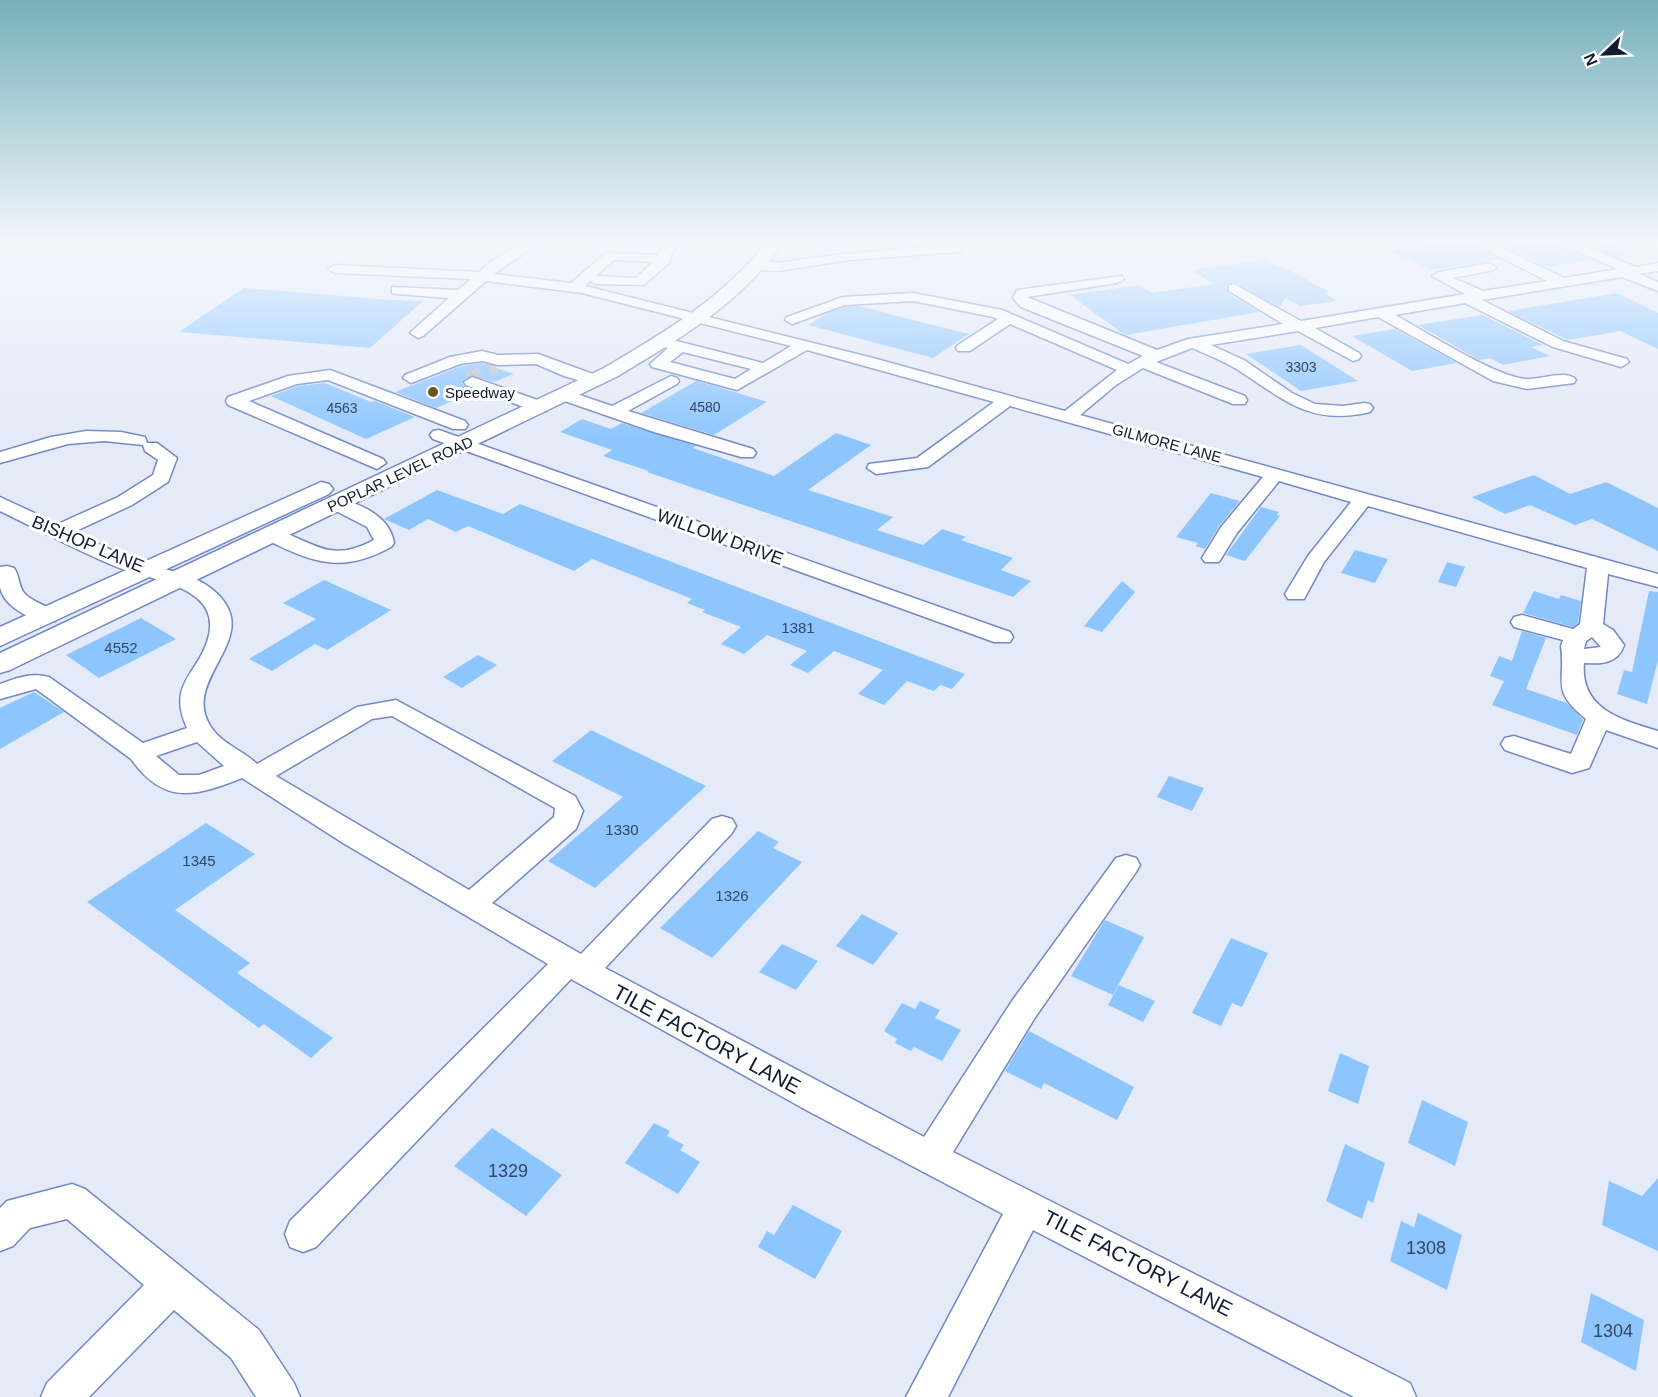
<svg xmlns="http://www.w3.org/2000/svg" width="1658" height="1397" viewBox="0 0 1658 1397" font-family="Arial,sans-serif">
  <rect width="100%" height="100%" fill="#e5eaf8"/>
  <g fill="#8dc6fe">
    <path d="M1429,244H1473L1500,259L1431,270L1389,250Z"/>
    <path d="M1499,244H1558L1592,260L1547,267Z"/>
    <path d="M1586,244H1623L1624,256L1617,257Z"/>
    <path d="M1266,260L1277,267L1282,266L1329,292L1324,293L1337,301L1300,306L1285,298L1280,307L1234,282L1227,284L1228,293L1259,312L1125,335L1070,295L1139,285L1151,293L1214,284L1192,270Z"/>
    <path d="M244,288L392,300L423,301L370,348L179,332Z"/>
    <path d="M1617,293L1658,313V349L1620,331L1568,340L1508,311Z"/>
    <path d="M859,306L913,320L969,334L933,358L808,325L828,313L845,307Z"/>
    <path d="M1483,315L1543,345L1531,347L1550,356L1503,365L1490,358L1479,360L1418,325Z"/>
    <path d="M1395,329L1457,363L1412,371L1352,336Z"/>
    <path d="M1301,345L1358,381L1301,391L1246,354Z"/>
    <path d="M482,363L514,374L494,382L471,375L462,383L475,391L436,408L395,392L461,366Z"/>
    <path d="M696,381L718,387L767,402L714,435L641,413Z"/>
    <path d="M325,383L371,402L375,401L415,417L366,439L271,396L298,386Z"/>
    <path d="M582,419L611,429L622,423L696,446L693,448L774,476L836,433L871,445L808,490L893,517L877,530L923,545L942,529L966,537L961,540L1013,558L1001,570L1031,581L1013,597L647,472L649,471L603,456L612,450L560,432Z"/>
    <path d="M1534,475L1570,494L1606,482L1658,508V551L1592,519L1575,525L1530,505L1505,514L1472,497Z"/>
    <path d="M437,490L503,514L520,504L965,674L952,689L940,685L934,691L907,681L884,705L858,694L883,670L834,651L808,673L790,665L807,651L767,635L744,654L721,644L741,627L702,612L705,610L687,603L692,599L592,559L574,571L468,526L456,532L428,519L409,530L384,519Z"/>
    <path d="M1211,493L1240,501L1219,526L1205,549L1196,546L1198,543L1176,537Z"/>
    <path d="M1261,507L1279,512L1277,515L1280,516L1245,561L1226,555Z"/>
    <path d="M1355,550L1388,559L1375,583L1341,573Z"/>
    <path d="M1447,562L1465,567L1456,587L1438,582Z"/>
    <path d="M324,580L391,610L327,650L315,644L272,671L249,659L316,619L283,603Z"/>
    <path d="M1122,581L1135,592L1102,632L1084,626Z"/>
    <path d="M1534,591L1559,599L1561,595L1581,601L1578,623L1573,627L1523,613Z"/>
    <path d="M1649,591L1658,592V660L1647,704L1617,694L1624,670L1632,672Z"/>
    <path d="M141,618L176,639L99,678L66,655Z"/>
    <path d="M1522,631L1546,638L1526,689L1567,703L1583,720L1577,735L1492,705L1504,681L1490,676L1499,656L1512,661Z"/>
    <path d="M478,655L497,665L462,688L443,677Z"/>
    <path d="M34,692L64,712L0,749V708Z"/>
    <path d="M591,730L706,786L595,888L548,861L623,797L552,761Z"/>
    <path d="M1169,776L1204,788L1192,811L1157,797Z"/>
    <path d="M206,823L255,854L175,910L250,963L237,973L333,1038L311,1058L264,1024L259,1028L87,902Z"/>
    <path d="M758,831L779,842L773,848L802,862L712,958L660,928Z"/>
    <path d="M862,914L898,933L873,965L836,946Z"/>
    <path d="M1105,920L1144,937L1113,995L1071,976Z"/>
    <path d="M1231,938L1268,953L1242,1007L1232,1003L1221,1026L1192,1013Z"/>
    <path d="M782,944L818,961L796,990L759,972Z"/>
    <path d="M1119,985L1155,1001L1143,1022L1108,1005Z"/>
    <path d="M920,1001L940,1010L935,1018L961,1030L942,1061L914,1047L911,1051L895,1043L897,1039L884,1031L902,1003L915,1009Z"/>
    <path d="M1029,1031L1134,1087L1117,1120L1044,1083L1041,1089L1005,1071Z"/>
    <path d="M1340,1053L1369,1066L1358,1104L1328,1091Z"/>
    <path d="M1422,1100L1468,1122L1455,1166L1408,1143Z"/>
    <path d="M654,1123L670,1131L667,1136L684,1145L680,1150L700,1162L678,1194L625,1163Z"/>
    <path d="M492,1128L562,1175L526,1216L454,1166Z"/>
    <path d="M1345,1144L1385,1163L1373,1203L1368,1200L1362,1219L1326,1201Z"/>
    <path d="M1658,1178V1251L1602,1225L1609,1181L1642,1196Z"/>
    <path d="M793,1205L842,1231L815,1279L758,1247L767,1231L774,1235Z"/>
    <path d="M1418,1213L1462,1235L1447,1290L1390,1261L1401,1221L1414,1227Z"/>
    <path d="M1591,1293L1644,1320L1636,1371L1581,1342Z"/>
  </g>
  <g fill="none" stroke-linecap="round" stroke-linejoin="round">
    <path stroke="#bbc1d1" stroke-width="15" stroke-dasharray="15 8" stroke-linecap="butt" d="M468,380L496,367"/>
    <g stroke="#7288c7" stroke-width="3">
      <g id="minor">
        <path d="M521,244H538L494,274L571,283L606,253L658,255L665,244H679L671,254L670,262L644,285L596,284L590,281L585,286L873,358L1065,411L1117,370L1010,324L970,351H958L956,348L958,345L998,319L993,317L913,301L845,305L792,324L785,320L787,317L843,297L913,293L1002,310L1128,364L1143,356L1021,307L1013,298L1017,290L1122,276L1124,279L1117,283L1027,297L1157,350L1188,339L1283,324L1229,291V285L1234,284L1301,321L1465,294L1432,276L1439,272L1489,263L1496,267L1494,270L1453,278L1483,291L1547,281L1475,244H1493L1564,278L1618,269L1560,244H1579L1636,267L1658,263V271L1639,274L1658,282V291L1622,277L1482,300L1563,341L1627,359L1629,362L1621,367L1553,347L1465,303L1395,315C1425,331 1497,378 1527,379C1540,380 1567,369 1576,380L1574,383L1527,389L1493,381L1378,317L1315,328L1359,353L1361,356L1359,359L1353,361L1298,331L1211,345L1244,360L1292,393L1315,404L1343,406L1364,403L1370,404L1373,408L1370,412C1310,426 1285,400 1238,370C1224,361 1208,355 1192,348L1156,362L1245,396L1247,400L1245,404H1233L1143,368L1116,385L1080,415L1658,574V587L1608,574L1603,624L1613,630L1624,645C1618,664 1601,664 1584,663C1580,709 1621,720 1658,731V748L1606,730L1589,768L1572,773L1505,750L1501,744L1505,738L1514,736L1571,754L1586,719C1550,690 1566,683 1561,646L1563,640L1514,627L1511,622L1514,617L1522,615L1573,629L1580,624L1587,568L1368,506L1324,562L1304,599H1288L1285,594L1308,556L1351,502L1279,481L1237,533L1219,562H1205L1202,558L1221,527L1263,477L1010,406L928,467L876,474L867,468L869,464L917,458L994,402L807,350L737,390L652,367L650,364L668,348L656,345L653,342L661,337L763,363L791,346L582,293L486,281L423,336L418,338L410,333L413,330L449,298L397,294L392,293V287L458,290L471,279L335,273L328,269L335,265L479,272L493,260ZM614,260L653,262L636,278L596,276ZM683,352L751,369L735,379L670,362ZM1592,637L1601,647L1584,649L1586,641Z"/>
        <path d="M954,245L961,249L959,252L849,260L778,271L756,270L749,266C757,258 774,264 784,262C841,253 897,249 954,245Z"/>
        <path d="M482,351L498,355L538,354L601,377L603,380L595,385L564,376L536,364L498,365L482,361L460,364L411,383L403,378L405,375L450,357Z"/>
        <path d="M330,370L465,421L468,425L465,429H453L328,380L297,384L249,401L383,459L386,463L377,469L228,405L226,401L228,397L288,376Z"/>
        <path d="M671,376L677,378L679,381L677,384L628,411L753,449L756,453L753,457H741L654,432L559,399L557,395L565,390L612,406Z"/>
        <path d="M472,377L546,403L549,407L546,411H534L466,385L464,382Z"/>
        <path d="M439,430L1010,632L1013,637L1010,642H994L433,439L430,435L433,431Z"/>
        <path d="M86,431L121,432L145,437L147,443H157L177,458L168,482L132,505L74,532C95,542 115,553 137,561C162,570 192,572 213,590C269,637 178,678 211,727C222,744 244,751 257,764L357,707L396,700L575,796L583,811L576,829L492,903L581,954L712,819L722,816L732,819L736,826L732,833L605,968L924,1137L1012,1001L1116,858L1126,855L1136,858L1140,865L1136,872L1034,1019L953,1152L1410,1383L1416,1397H1354L1033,1230L948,1397H906L1003,1214L808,1111L571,979L316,1247L303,1252L290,1247L285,1234L290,1221L548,964L343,843L242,778C194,797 164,805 131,759L36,689L0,699V684C17,678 31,672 49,677L143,743L187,728C166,682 200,674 209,635C212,621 209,608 197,598C173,579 139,577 112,565C74,549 37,529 0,511V497L58,524L118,497L153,475L158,460L145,451L143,445L104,441L68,444L0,463V452L51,437ZM392,716L555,808L554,817L469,890L276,776L372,719ZM197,742L224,766L199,775H179L156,756Z"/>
        <path d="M337,498C361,504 390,516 394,543L391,547C342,574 313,563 265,539L262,535L265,531L272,529C314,540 327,565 374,540L367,527L330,508L327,504Z"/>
        <path d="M7,566L14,568C20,576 18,587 25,594C35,604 50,605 58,616L55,621C37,625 3,607 0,587C0,581 0,574 0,567Z"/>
        <path d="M72,1184L85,1189L259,1330L294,1383L300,1397H256L231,1358L174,1310L89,1397H41L47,1383L144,1285L67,1219L30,1228L13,1246L0,1251V1208L7,1201Z"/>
      </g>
    </g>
    <g stroke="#7288c7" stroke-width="3">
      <g id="major">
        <path d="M765,244H782C740,304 679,339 618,376L10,670L0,673V653L604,368C663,333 722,299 765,244Z"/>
        <path d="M321,482L329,484L333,489L329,494L0,646V627Z"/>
      </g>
    </g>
    <use href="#minor" fill="#fff" fill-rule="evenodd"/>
    <use href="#major" fill="#fff" fill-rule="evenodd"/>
  </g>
  <linearGradient id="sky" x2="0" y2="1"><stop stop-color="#76b1bb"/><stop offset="0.55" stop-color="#f3f6fc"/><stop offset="1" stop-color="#f3f6fc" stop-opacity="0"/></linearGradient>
  <rect width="1658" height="440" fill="url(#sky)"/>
  <circle fill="#685523" stroke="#fff" stroke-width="2" cx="433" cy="392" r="6"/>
  <g text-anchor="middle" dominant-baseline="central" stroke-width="6" stroke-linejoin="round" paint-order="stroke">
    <g font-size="14" fill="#324666">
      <text x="1301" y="367">3303</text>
      <text x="705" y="407">4580</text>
      <text x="342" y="408">4563</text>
    </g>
    <g font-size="15" fill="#131b33" stroke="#fff" text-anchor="start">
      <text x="445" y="392">Speedway</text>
    </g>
    <g font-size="15" fill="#131b33" stroke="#fff">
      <text transform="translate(1167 443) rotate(15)">GILMORE LANE</text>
      <text transform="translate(400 474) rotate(-25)">POPLAR LEVEL ROAD</text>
    </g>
    <g font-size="15" fill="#324666">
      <text x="798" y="627">1381</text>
      <text x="121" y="647">4552</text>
      <text x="622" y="829">1330</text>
      <text x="199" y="860">1345</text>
      <text x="732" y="895">1326</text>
    </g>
    <g font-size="18" fill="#131b33" stroke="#fff">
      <text transform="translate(720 537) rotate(20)">WILLOW DRIVE</text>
      <text transform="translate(88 544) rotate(23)">BISHOP LANE</text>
    </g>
    <g font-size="18" fill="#324666">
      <text x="508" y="1171">1329</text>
      <text x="1426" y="1248">1308</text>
      <text x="1613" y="1331">1304</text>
    </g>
    <g font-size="21" fill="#131b33" stroke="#fff">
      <text transform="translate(707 1039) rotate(28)">TILE FACTORY LANE</text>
      <text transform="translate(1138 1263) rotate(27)">TILE FACTORY LANE</text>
    </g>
  </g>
  <g transform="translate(1604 54) rotate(247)" stroke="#ffffff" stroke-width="4.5" paint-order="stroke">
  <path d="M0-4.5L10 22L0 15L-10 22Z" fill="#131b33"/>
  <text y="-9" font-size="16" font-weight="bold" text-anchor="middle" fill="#131b33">N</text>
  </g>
</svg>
